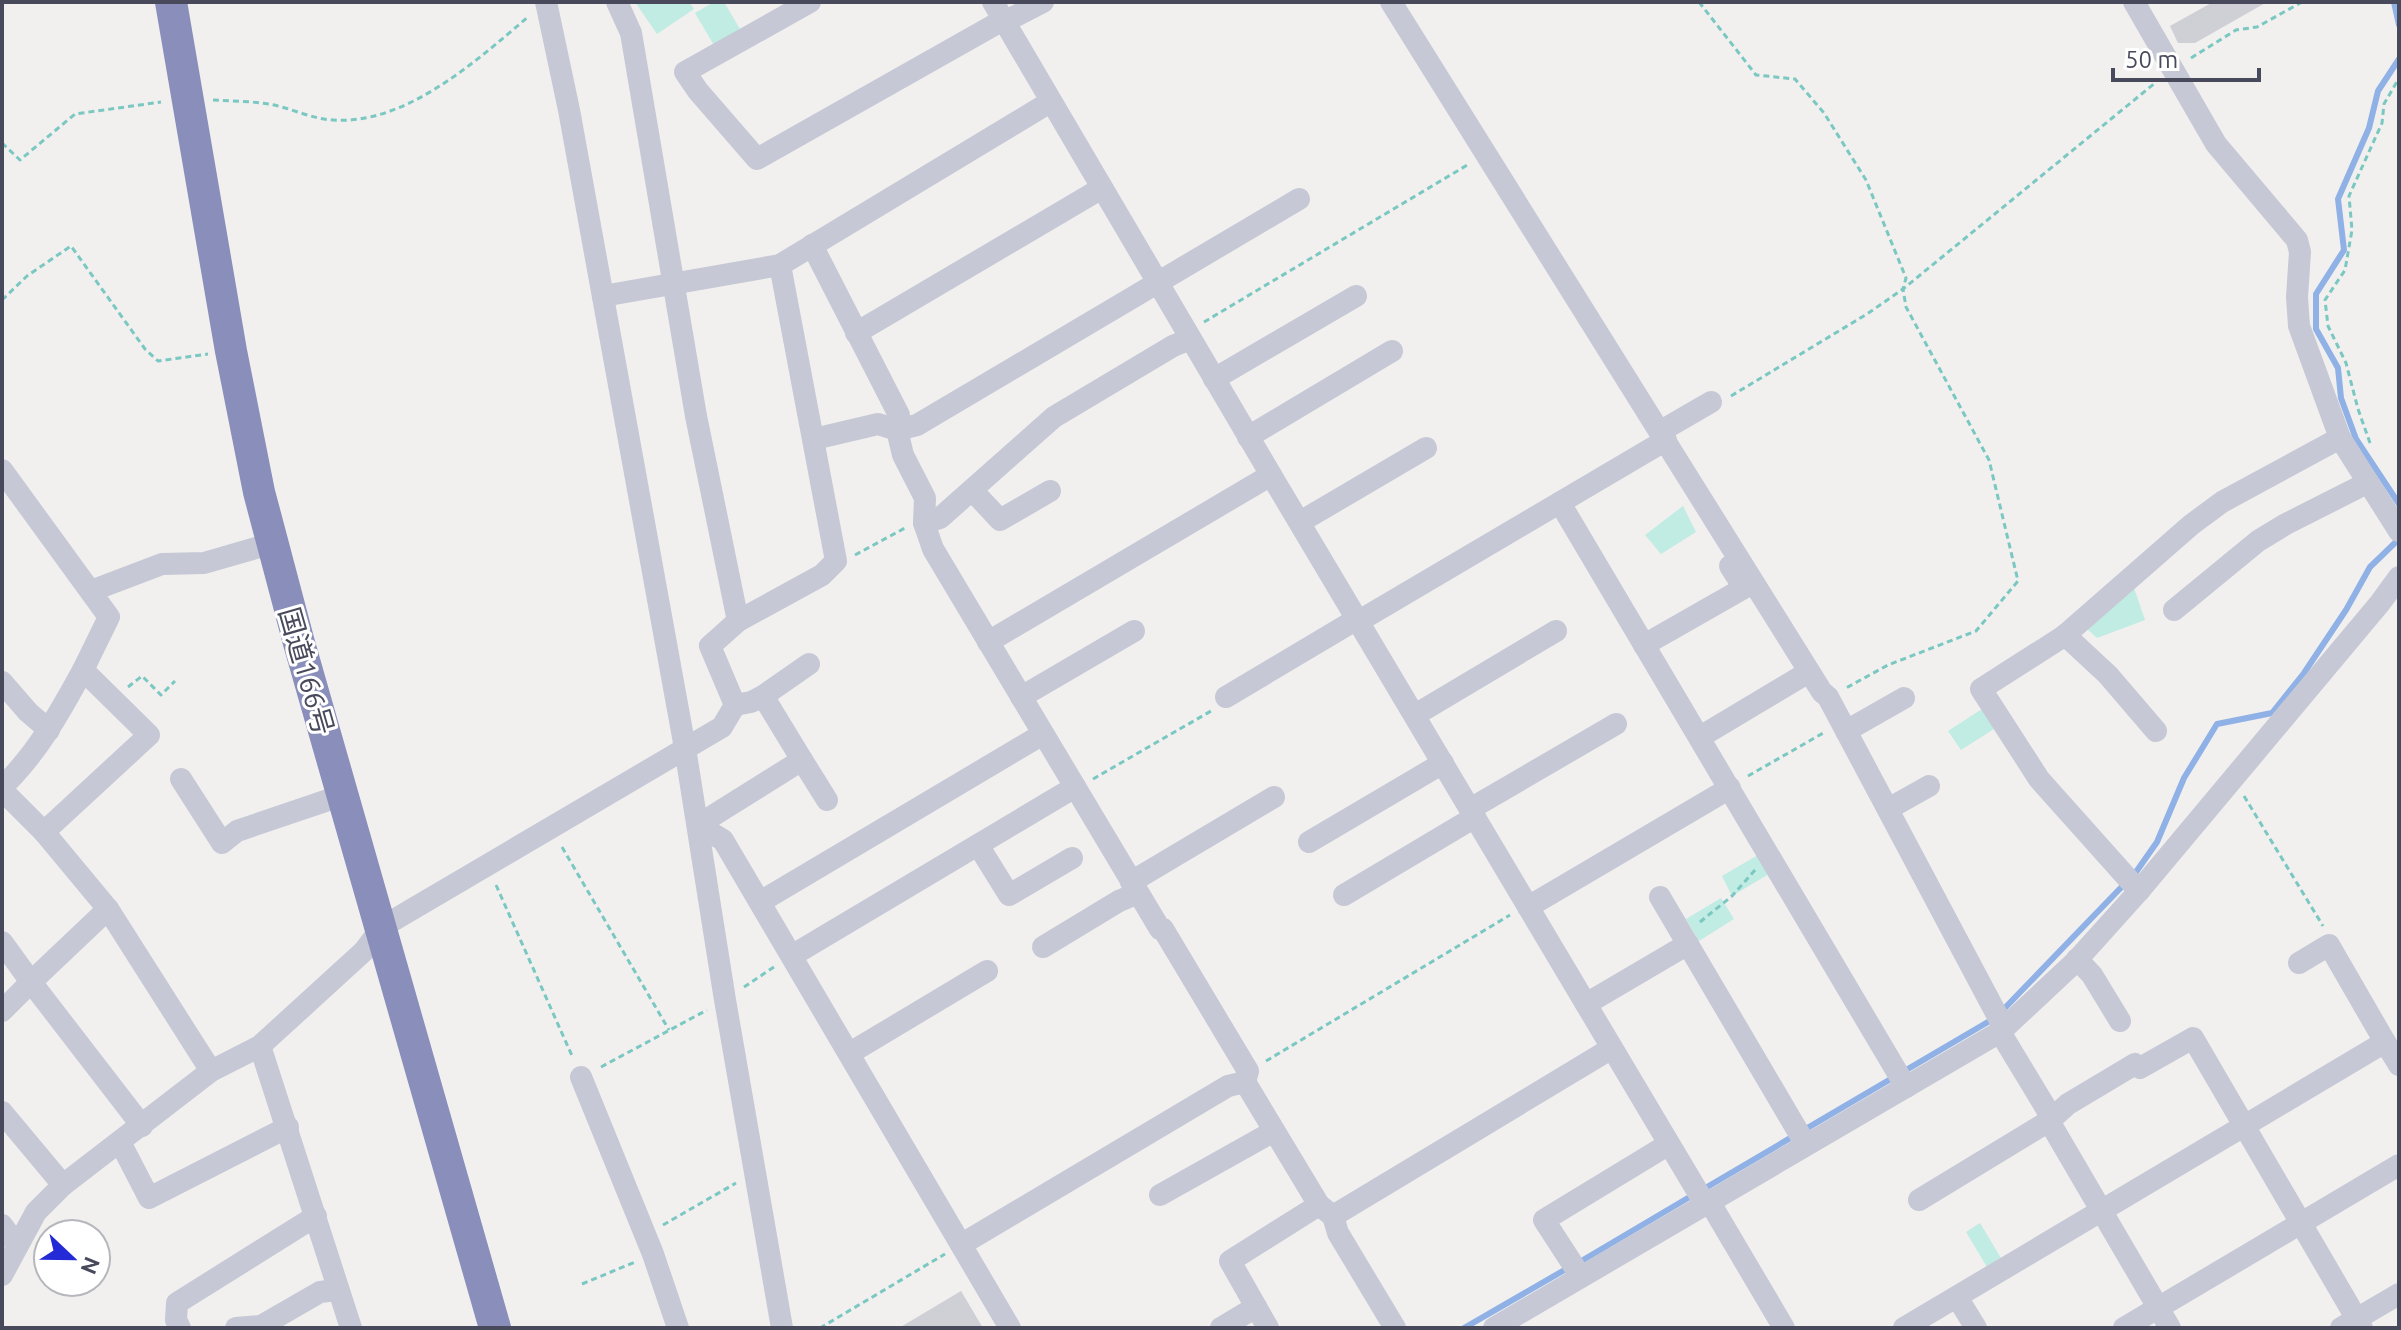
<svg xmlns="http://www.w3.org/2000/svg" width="2401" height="1330" viewBox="0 0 2401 1330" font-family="Ubuntu,'Noto Sans JP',sans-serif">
  <rect width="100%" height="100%" fill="#f1f0ef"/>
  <g fill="#c0ece3">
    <path d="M635,2H689L694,9L657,34Z"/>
    <path d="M714,2H724L740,29L715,47L695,13Z"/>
    <path d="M1683,506L1696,532L1661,554L1645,535Z"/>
    <path d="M2134,588L2145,620L2097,638L2086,628Z"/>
    <path d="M1982,709L1994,729L1961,750L1948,731Z"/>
    <path d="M1758,855L1769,874L1732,896L1722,876Z"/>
    <path d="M1721,898L1734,919L1699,941L1686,919Z"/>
    <path d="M1980,1223L2001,1258L1987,1267L1966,1232Z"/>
  </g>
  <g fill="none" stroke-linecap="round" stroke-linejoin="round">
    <g stroke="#8fb1e6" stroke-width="6">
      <path d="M2394,2L2399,25"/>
      <path d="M2399,59L2378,91L2369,128L2338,199L2344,250L2316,294V329L2338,368L2341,398L2356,439L2399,504"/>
      <path d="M2001,1012L2136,872L2157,842L2184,778L2217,724L2272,713L2304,673L2346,610L2370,567L2399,539"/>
      <path d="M1702,1190L1993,1019"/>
      <path d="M1578,1263L1693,1195"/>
      <path d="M1464,1328L1568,1268"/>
    </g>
  </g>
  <g fill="#cfcfd6">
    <path d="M2213,2H2267L2195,43H2178L2170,26Z"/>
    <path d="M961,1291L983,1328H899Z"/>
  </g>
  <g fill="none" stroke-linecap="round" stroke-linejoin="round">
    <g stroke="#7ac8c1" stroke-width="3" stroke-dasharray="6 4" stroke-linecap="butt">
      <path d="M1699,2L1756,75L1795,79L1824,113L1866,180L1906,278L1903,289L1906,307L1989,460L2018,581L1976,631L1888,665L1846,688"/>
      <path d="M2191,58L2236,30L2257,27L2302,2"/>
      <path d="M213,100C231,101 250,101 268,104C289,107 311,119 333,120C406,125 476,61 528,17"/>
      <path d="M2,143L20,160L75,114L161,102"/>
      <path d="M2,300L27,276L71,246L145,349L158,361L208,354"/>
      <path d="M1204,322L1469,164"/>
      <path d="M1731,396L1867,314L1903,289L2155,83"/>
      <path d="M2370,443L2358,409L2346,363L2328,326L2325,300L2345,270L2352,230L2349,196L2382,123L2384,104L2399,78"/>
      <path d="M855,555L905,528"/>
      <path d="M128,687L142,676L161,695L175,681"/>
      <path d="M1748,776L1825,732"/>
      <path d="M1093,779L1211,711"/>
      <path d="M2244,796L2323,926"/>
      <path d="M562,847L669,1030"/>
      <path d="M496,885L573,1058"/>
      <path d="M1700,922L1732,896L1755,870"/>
      <path d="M744,987L774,967"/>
      <path d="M1266,1061L1510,915"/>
      <path d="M601,1067L707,1010"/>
      <path d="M663,1225L736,1183"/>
      <path d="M582,1284L635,1262"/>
      <path d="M820,1328L945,1254"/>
    </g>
    <g stroke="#c6c8d5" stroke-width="22">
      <path d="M546,2L569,110L685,748L725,1000L782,1328"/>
      <path d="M617,2L631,33L696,416L738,621"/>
      <path d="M810,2L685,72L698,91L757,159L1003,20"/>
      <path d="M993,2L1271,475L1705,1204"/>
      <path d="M1391,2L1822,692L1828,697L2004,1028"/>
      <path d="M2134,2L2216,144L2297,240L2300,252L2297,297L2299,326L2340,438L2399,531"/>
      <path d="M1004,22L1043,2"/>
      <path d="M812,245L899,415L897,430L917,425L1299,199"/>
      <path d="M603,296L780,265L1050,102"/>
      <path d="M856,333L1102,188"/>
      <path d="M1214,379L1356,296"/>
      <path d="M1661,431L1711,402"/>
      <path d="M1248,437L1392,351"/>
      <path d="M814,439L878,424L897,430L903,455L925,498L924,523L933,549L1160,929H1163L1248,1071L1245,1082L1319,1205L1333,1216L1338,1233L1395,1328"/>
      <path d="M2,470L109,617L83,670"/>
      <path d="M972,490L1000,520L1050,491"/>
      <path d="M1560,503L1906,1087"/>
      <path d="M1300,522L1426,448"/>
      <path d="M924,523L940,518L1054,417L1173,346L1190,339"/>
      <path d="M91,591L162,564L204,563L273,543"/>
      <path d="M2174,610L2258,541L2286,524L2367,483"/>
      <path d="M1359,621L1666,440"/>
      <path d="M2065,635L2108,675L2156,731"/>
      <path d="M988,642L1271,475"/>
      <path d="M1644,645L1744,588L1730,566"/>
      <path d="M2,682L28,712L49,730"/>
      <path d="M763,696L809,664"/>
      <path d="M1021,697L1134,631"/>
      <path d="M1226,697L1357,619"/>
      <path d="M735,705L751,702L763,696L802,760L698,825L723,840L1010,1328"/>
      <path d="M1415,715L1556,631"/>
      <path d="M1846,731L1904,698"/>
      <path d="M1700,737L1802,676"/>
      <path d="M802,760L827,800"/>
      <path d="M181,779L222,843L237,831L343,795"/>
      <path d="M2,787C37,754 60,712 83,670L149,735L44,832"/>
      <path d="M2,790L44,832L108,909"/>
      <path d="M1470,809L1616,724"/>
      <path d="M1888,809L1929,786"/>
      <path d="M1309,842L1443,763"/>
      <path d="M978,845L1009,895L1072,858"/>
      <path d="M1131,882L1274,797"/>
      <path d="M2139,891L2039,779L1981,689L2064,636L2191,525L2222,502L2340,438"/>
      <path d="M1344,895L1475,817"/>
      <path d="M1660,897L1806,1145"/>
      <path d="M760,902L1043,734"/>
      <path d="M1528,907L1730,788"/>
      <path d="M2,942L31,982L108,909L211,1071"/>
      <path d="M1043,947L1119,901L1138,893"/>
      <path d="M793,955L1075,787"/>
      <path d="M2077,959L2092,975L2120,1021"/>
      <path d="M2299,963L2329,945L2385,1042"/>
      <path d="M1586,1004L1688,944"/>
      <path d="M2,1011L31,982L142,1126"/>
      <path d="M2000,1032L2052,1118"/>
      <path d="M260,1046L351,1328"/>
      <path d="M850,1053L987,971"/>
      <path d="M581,1077L653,1254L678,1328"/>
      <path d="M2,1112L63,1185"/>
      <path d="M2049,1121L2170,1328"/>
      <path d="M120,1142L149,1198L288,1127"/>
      <path d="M1160,1195L1274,1131"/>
      <path d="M1919,1200L2049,1121L2068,1104L2135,1064L2140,1068L2193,1038L2362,1328"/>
      <path d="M1709,1201L1784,1328"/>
      <path d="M1333,1216L1612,1048"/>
      <path d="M2,1225L17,1245"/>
      <path d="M962,1244L1228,1086L1245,1082"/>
      <path d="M2,1275L36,1212L63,1185L211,1071L260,1046L364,951L382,927L722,727L735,705L710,646L738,621L822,575L836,561L780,265"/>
      <path d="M1581,1277L1544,1220L1669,1144"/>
      <path d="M1957,1297L1976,1328"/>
      <path d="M180,1328L176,1320L177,1303L316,1216"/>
      <path d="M236,1328L261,1326L320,1292L337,1290"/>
      <path d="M1221,1328L1256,1307"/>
      <path d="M1268,1328L1230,1261L1319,1205"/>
      <path d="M1494,1328L2000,1032L2076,961L2139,891L2380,603L2399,577"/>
      <path d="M1904,1328L2385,1042L2399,1065"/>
      <path d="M2124,1328L2399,1165"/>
      <path d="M2341,1328L2399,1294"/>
    </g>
    <path stroke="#898eba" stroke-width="32" d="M171,2L231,351L259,492L299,643L495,1328"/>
  </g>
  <g text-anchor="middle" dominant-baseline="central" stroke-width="6" stroke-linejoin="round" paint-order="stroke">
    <g font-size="28" fill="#484a5b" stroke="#fff">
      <text transform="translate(307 671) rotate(74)">国道166号</text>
    </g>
  </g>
  <rect width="2401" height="1330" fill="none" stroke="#484a5b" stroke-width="8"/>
  <g transform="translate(72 1258) rotate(112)"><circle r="38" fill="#ffffff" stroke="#b6b7bd" stroke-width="2"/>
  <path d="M0-6L14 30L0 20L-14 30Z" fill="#242ad6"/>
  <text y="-12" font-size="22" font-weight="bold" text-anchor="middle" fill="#484a5b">N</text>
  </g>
  <path d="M2113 68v12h146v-12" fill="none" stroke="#484a5b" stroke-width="4"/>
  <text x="2125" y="68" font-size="24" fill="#484a5b" stroke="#ffffff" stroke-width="6" paint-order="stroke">50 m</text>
</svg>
